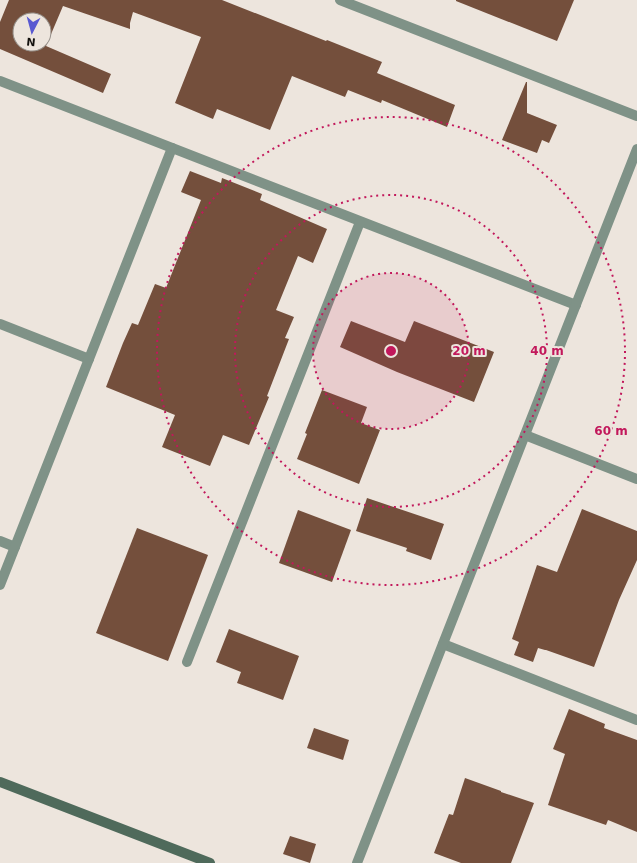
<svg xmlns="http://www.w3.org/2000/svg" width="637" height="863" viewBox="0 0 637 863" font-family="'DejaVu Sans',sans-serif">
  <rect width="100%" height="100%" fill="#ede5dd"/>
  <g fill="#744f3c" fill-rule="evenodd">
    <path d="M9,0H222L326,41L327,40L382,62L377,73L455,105L447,127L382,100L381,103L348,90L345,97L292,76L270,130L217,109L213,119L175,103L201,37L133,12L130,23V29L63,6L46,46L111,74L103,93L0,49V22ZM20,20H44V44H20Z"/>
    <path d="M456,0H574L557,41L456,1Z"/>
    <path d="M526,82H527V113L557,125L549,143L542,140L537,153L502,140Z"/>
    <path d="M190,171L221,183L222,178L262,194L260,200L327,229L313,263L298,256L276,310L294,317L285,338L289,339L267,396L269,397L249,445L223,435L210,466L162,447L175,415L106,387L123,343L132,323L138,325L155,284L166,288L201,200L181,192Z"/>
    <path d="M351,321L405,342L414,321L494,352L474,402L397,372L340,347Z"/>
    <path d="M322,390L367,407L361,423L380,430L359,484L297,459L307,434L305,433Z"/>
    <path d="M367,498L444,524L431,560L406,551L407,548L356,531Z"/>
    <path d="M582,509L637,531V560L619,600L594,667L546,650H545L538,648L533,662L514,655L519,642L512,639L537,565L557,572Z"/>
    <path d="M298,510L351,530L332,582L279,563Z"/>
    <path d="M137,528L208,555L168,661L96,633Z"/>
    <path d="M229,629L299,656L283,700L237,683L241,672L216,662Z"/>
    <path d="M569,709L605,724L604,728L637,740V832L608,820L606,825L548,805L565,754L553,749Z"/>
    <path d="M314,728L349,740L343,760L307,748Z"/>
    <path d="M465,778L501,791V792L534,803L511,863H461L434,853L449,814L453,815Z"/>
    <path d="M290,836L316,844L310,863L283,854Z"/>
  </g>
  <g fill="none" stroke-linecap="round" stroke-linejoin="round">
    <g stroke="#7f9287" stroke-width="10">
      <path d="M340,0L637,116"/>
      <path d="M0,81L576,305"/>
      <path d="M0,324L89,359"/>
      <path d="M525,435L637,479"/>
      <path d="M0,541L15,547"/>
      <path d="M0,585L172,148"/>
      <path d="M443,644L637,720"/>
      <path d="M187,662L360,222"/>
      <path d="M357,863L637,149"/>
    </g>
    <path stroke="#4f6a5b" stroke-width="10" d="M0,782L210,863"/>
  </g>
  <circle cx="391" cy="351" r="78" fill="#c2185b" fill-opacity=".12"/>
  <g fill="none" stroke="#c2185b" stroke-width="2" stroke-dasharray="2 4">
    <circle cx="391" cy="351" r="78"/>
    <circle cx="391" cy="351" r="156"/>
    <circle cx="391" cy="351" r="234"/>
  </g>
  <circle cx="391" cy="351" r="6" fill="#c2185b" stroke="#ede5dd" stroke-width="2"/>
  <g font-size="12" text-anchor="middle" font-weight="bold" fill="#c2185b" stroke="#ede5dd" stroke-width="4" stroke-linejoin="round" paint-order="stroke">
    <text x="469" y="355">20 m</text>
    <text x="547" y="355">40 m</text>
    <text x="611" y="435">60 m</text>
  </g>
  <g transform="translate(32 32) rotate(186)"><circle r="19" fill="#ede5dd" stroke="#95908a"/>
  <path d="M0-3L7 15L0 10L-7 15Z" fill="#5959d1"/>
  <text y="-6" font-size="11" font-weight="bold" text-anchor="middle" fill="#12100d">N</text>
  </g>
</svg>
